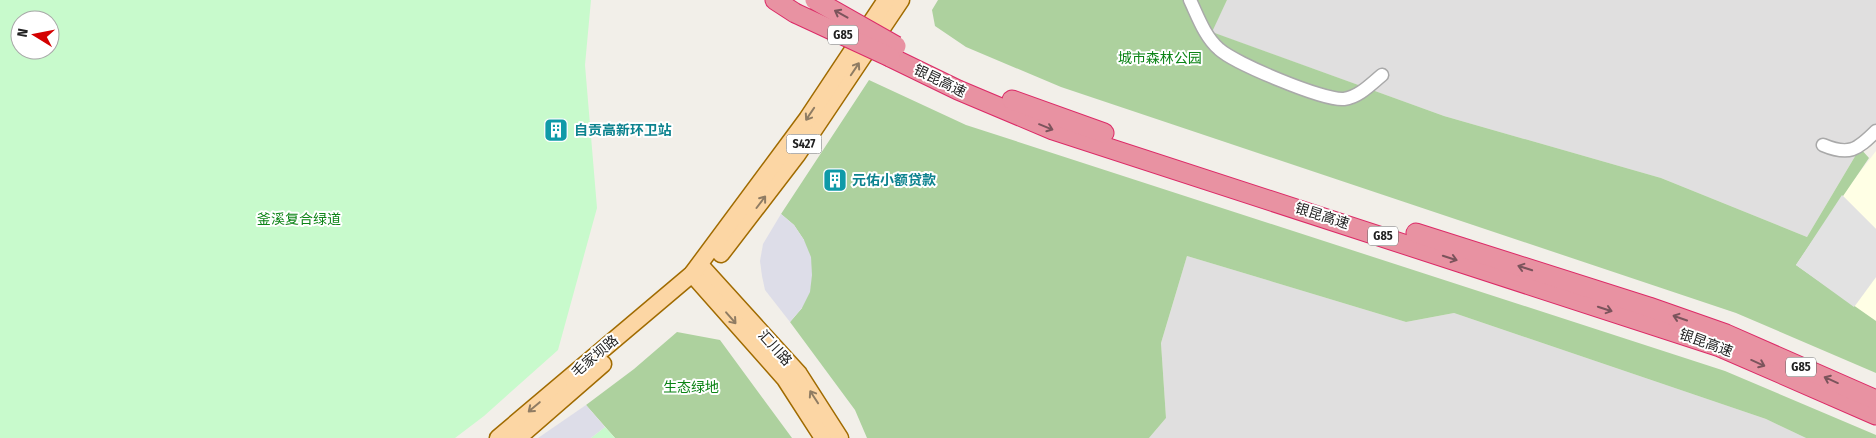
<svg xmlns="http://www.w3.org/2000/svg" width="1876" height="438" viewBox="0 0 1876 438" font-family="'Fira Sans Condensed','Noto Sans SC',sans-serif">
  <rect width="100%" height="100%" fill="#f2efe9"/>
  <g fill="#e0dfdf">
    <path d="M1227,0H1876V130L1860,148L1807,237L1661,178L1444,116L1211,32Z"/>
    <path d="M1187,256L1406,322L1454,313L1766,419L1806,438H1149L1166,418L1161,343Z"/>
  </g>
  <g fill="#ffffe5">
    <path d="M1876,151V229L1842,195Z"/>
    <path d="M1876,277V321L1854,307Z"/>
  </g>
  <g fill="#add19e">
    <path d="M938,0H1227L1212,32L1444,116L1661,178L1807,237L1860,148L1869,158L1796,265L1876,321V373L1736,313L1061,87L966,47L935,26L932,10Z"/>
    <path d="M869,80L966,125L1725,371L1876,435V438H1806L1766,419L1454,313L1406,322L1187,256L1161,343L1166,418L1149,438H867L855,410L790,322L802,308L804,240L794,225L781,214Z"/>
    <path d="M677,332L720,340L792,438H615L586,405L634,369Z"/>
  </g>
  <g fill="#c8facc" fill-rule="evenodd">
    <path d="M0,0H591L585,65L597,208L558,350L484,416L455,438H0ZM20,20H50V50H20Z"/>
    <path d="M605,427L615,438H591Z"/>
  </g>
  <path fill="#e2e2e2" d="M1842,195L1876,229V277L1854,307L1796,265Z"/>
  <g fill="#dddde8">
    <path d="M781,214L794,225L804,240L811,257L812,275L810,292L802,308L790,322L765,290L762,276L760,261L763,244Z"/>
    <path d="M586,405L605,427L591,438H538Z"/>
  </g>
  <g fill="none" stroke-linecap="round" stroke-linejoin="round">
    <g stroke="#a9a9a9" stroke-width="15">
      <g id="minor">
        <path d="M1190,0C1198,17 1205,37 1219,49C1234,63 1324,101 1344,99C1359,97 1371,84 1382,75"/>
        <path d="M1823,145C1849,156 1857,150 1876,131"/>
      </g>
    </g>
    <g stroke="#a06b00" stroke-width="19">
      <g id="major">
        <path d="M721,254L797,155L901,0"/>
        <path d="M700,265L799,374L840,438"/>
        <path d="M692,274L785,379L823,438"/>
        <path d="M498,438L692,274L807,119L886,0"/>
        <path d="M518,438L603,364"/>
      </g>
    </g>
    <g stroke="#dc2a67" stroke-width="21">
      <g id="highway">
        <path d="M775,0L795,13"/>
        <path d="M890,57L958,90L1053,130L1720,347L1876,415"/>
        <path d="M1012,100L1104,133"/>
        <path d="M1416,233L1649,307L1726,334L1876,400"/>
      </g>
    </g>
    <use href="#minor" stroke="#fff" stroke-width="12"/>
    <use href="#major" stroke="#fcd6a4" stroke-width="16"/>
    <use href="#highway" stroke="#e892a2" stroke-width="19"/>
    <g stroke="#dc2a67" stroke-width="21" stroke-linecap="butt">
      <g id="highway-bridge">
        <path d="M815,0L896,46"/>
        <path d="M795,13L890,57"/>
      </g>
    </g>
    <use href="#highway-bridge" stroke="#e892a2" stroke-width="19"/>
  </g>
  <defs><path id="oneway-shaft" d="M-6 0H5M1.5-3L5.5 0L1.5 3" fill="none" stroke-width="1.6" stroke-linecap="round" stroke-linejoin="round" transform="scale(1.25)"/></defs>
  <g stroke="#7b545c">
    <use href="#oneway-shaft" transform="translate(841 14) rotate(-151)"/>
    <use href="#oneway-shaft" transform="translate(1046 127) rotate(22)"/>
    <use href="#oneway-shaft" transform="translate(1450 258) rotate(18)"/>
    <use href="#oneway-shaft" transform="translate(1525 268) rotate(-162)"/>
    <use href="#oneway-shaft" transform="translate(1605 309) rotate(18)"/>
    <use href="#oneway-shaft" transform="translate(1680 318) rotate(-161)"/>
    <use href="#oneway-shaft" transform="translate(1758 363) rotate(24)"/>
    <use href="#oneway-shaft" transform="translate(1831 380) rotate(-156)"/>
  </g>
  <g stroke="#8f7c63">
    <use href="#oneway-shaft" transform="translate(855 69) rotate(-56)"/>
    <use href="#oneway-shaft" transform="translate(810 114) rotate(124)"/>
    <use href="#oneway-shaft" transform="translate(761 202) rotate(-53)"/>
    <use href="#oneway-shaft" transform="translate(731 318) rotate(49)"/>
    <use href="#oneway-shaft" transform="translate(814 397) rotate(-123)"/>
    <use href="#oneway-shaft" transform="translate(534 407) rotate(140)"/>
  </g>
  <defs>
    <g id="building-square" transform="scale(1.25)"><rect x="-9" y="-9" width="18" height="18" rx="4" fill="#0f9aa8" stroke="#fff"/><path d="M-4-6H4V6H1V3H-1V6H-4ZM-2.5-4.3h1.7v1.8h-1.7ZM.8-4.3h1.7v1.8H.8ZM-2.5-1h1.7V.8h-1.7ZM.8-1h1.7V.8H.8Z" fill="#fff"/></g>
  </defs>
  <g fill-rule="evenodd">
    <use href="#building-square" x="556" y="130"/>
    <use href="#building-square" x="835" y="180"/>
  </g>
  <g text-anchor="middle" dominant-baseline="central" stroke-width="4" stroke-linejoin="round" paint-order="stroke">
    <g fill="#fff" stroke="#646464" stroke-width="1">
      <rect x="828" y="25.5" width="30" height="19" rx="4"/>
      <rect x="786.5" y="134.5" width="35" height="19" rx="4"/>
      <rect x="1368" y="226.5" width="30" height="19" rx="4"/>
      <rect x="1786" y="357.5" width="30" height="19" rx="4"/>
    </g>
    <g font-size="12" font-weight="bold" fill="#222">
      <text x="843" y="35">G85</text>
      <text x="804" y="144">S427</text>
      <text x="1383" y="236">G85</text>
      <text x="1801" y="367">G85</text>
    </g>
    <g font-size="14" fill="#0c8416" stroke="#fff">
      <text x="1160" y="58">城市森林公园</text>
      <text x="299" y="219">釜溪复合绿道</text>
      <text x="691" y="387">生态绿地</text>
    </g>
    <g font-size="14" fill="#222" stroke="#fff">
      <text transform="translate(940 81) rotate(26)">银昆高速</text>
      <text transform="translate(1322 216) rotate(18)">银昆高速</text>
      <text transform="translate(1706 343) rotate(20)">银昆高速</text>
      <text transform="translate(775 348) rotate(48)">汇川路</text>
      <text transform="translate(595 356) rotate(-40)">毛家坝路</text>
    </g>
    <g font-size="14" font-weight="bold" fill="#0d838f" stroke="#fff" text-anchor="start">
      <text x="574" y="130">自贡高新环卫站</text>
      <text x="852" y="180">元佑小额贷款</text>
    </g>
  </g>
  <g transform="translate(35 35) rotate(280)"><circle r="24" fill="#ffffff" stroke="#a7a7a7"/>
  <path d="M0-4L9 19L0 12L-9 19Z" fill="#d40000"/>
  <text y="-8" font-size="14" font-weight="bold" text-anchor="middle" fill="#222222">N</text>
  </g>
</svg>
